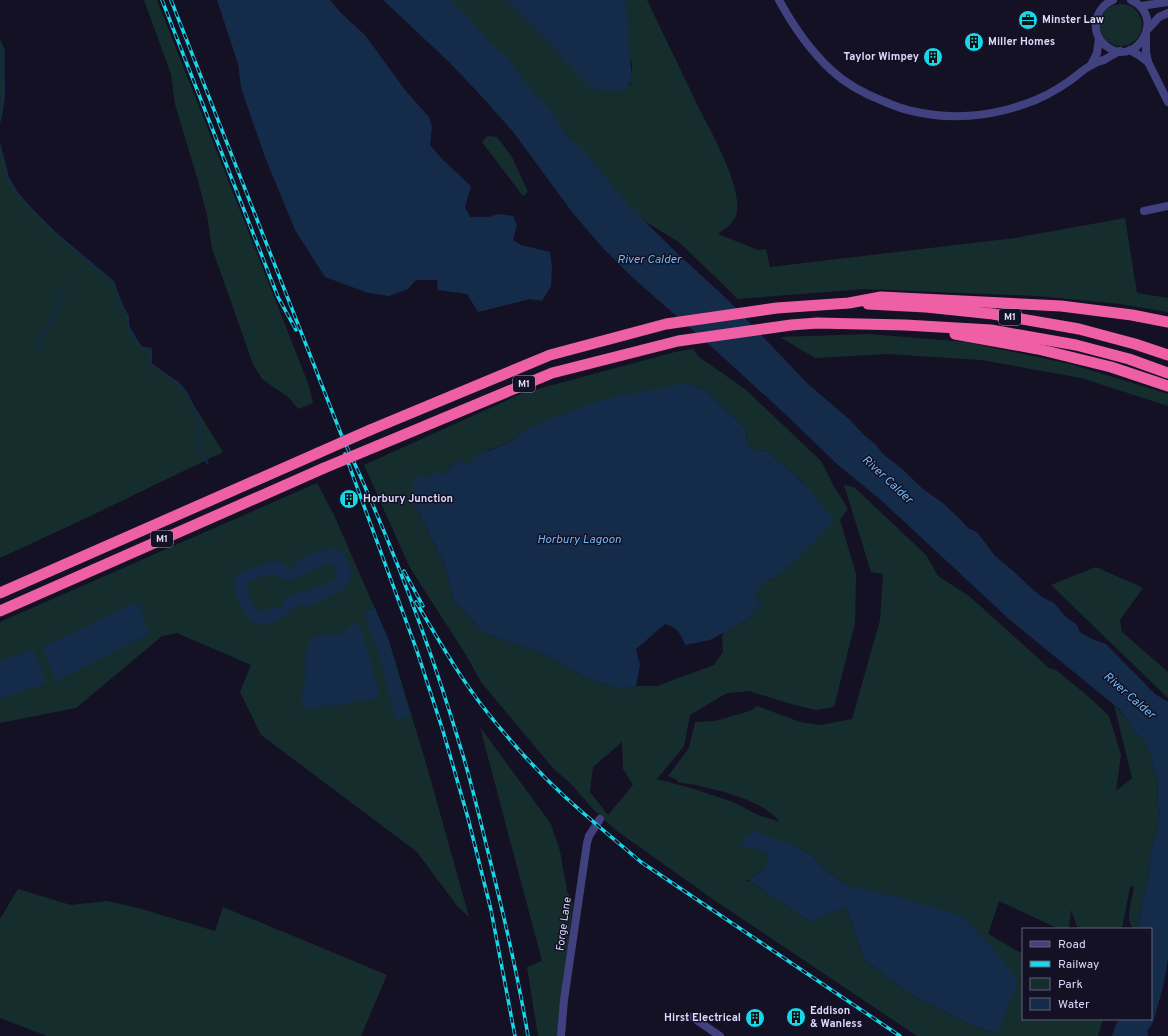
<svg xmlns="http://www.w3.org/2000/svg" width="1168" height="1036" viewBox="0 0 1168 1036" font-family="Overpass,sans-serif">
  <rect width="100%" height="100%" fill="#141124"/>
  <g fill="#152e2d" fill-rule="evenodd">
    <path d="M144,0H157L308,383L313,403L298,409L288,397L262,379L253,364L212,248L207,215L198,181L175,104L171,74Z"/>
    <path d="M448,0H508L624,86L631,84L632,65L627,44L624,0H647C663,34 680,68 696,102C709,129 741,182 737,212C736,222 724,229 718,234L758,250L766,249L770,267L1015,238L1125,218L1137,293L1168,298V312L1120,304L1038,296L864,289L738,299L680,243L635,215L569,139L535,95Z"/>
    <circle cx="1121" cy="25" r="21"/>
    <path d="M0,39L5,50L3,111L0,124Z"/>
    <path d="M487,136L497,137L512,157L528,192L523,196L482,142Z"/>
    <path d="M0,142L9,178L18,193L47,225L114,281L122,303L129,317V326L141,346L151,348L152,364L180,383L223,452L82,520L0,558Z"/>
    <path d="M869,334L966,342L1070,364L1168,394V406L1081,378L982,360L887,354L815,358L780,337Z"/>
    <path d="M693,349L699,357L745,389L821,461L832,483L848,509L840,520L856,574L855,623L834,707L816,710L791,704L749,691L727,693L690,715L684,746L657,779L694,789L733,802L758,815L780,822C762,798 705,786 677,782V780L668,776L689,748L695,722L715,721L750,711L757,706L800,722L821,725L852,719L880,620L883,574L871,572L844,485L854,487L926,555L938,576L969,596L1049,668L1056,670L1089,697L1109,716L1121,755L1116,791L1132,778L1114,705L1127,719L1135,732L1144,740L1152,760L1158,783L1157,805L1160,811L1158,825L1151,852L1148,876L1137,929H1133C1124,918 1133,899 1134,886L1130,887L1122,929H1078L1071,910L1069,929H1059L999,901L988,934L1023,954V1019H1103L1098,1036H917L714,900L617,831L593,809L572,785L553,768L481,682L466,655L409,566L364,465L523,393L675,352ZM686,383L705,390L747,430L746,441L753,450L767,451L808,487L772,579L757,588L755,596L762,603L747,620L723,633L722,637L723,652L714,665L657,686H636L622,689L583,677L549,656L484,633L453,600L446,568L413,501L431,478L445,474L459,460L469,465L489,450L514,440L524,430ZM622,742L623,769L633,785L608,815L590,792L593,767ZM796,847L813,856L820,866L849,887L860,888L996,1034L969,1024L907,992L864,959L847,908L809,921L752,882L745,880H749L765,869L768,859L765,851Z"/>
    <path d="M317,483L334,515L389,641L426,763L469,917L458,907L417,852L261,735L240,692L251,665L177,633L162,636L76,708L0,723V622Z"/>
    <path d="M1096,567L1143,588L1120,620L1122,632L1168,672V698L1051,585Z"/>
    <path d="M480,727L551,824L560,851L567,891L573,903L557,1036H538L527,967L542,961Z"/>
    <path d="M18,889L71,905L107,901L138,908L215,931L223,907L387,975L361,1036H47L0,1018V919Z"/>
  </g>
  <g fill="#152b4a" fill-rule="evenodd">
    <path d="M217,0H330L342,14L365,35L405,90L429,117L432,127L430,145L442,159L471,186L465,207L470,217H489L498,214L513,216L517,225L513,240L521,245L550,252L552,268L551,286L542,301L530,299L478,312L467,294L438,290L437,280H416L408,289L389,296L368,293L325,277L295,230L265,157L241,88L238,64Z"/>
    <path d="M383,0H450L474,24L491,44L508,58L522,79L537,97L550,109L563,131L568,138L585,153L629,206L677,253L728,300L807,383L850,420L862,433L875,444L884,455L900,467L923,489L943,503L960,519L968,528L977,532L995,556L1012,570L1030,587L1042,597L1054,603L1065,616L1077,625L1080,632L1092,639L1106,644L1155,694L1168,702V958L1164,983L1153,1023L1147,1031L1148,1036H1112L1118,1019H1151V929H1137L1148,876L1151,852L1158,825L1160,811L1157,805L1158,783L1152,760L1144,740L1135,732L1127,719L1118,708L1010,620L882,501L838,465L783,412L714,349L632,277L602,247L572,212L514,133L485,100L450,63Z"/>
    <path d="M507,0H625L632,80L624,91L594,90Z"/>
    <path d="M686,383L705,390L747,430L746,441L753,450L767,451L808,487L834,521C811,545 787,570 758,588L755,596L762,603L747,620L710,640L685,645C681,634 677,627 665,624L636,649L640,665L636,686L622,689L583,677L549,656L484,633L453,600L446,568L413,501V479L422,476L431,478L435,472L445,474L459,460L469,465L476,456L514,440L524,430L597,401Z"/>
    <path d="M330,548C338,549 343,552 347,559C348,562 349,565 350,568C354,586 339,592 326,598C322,600 317,604 312,605C307,607 301,603 295,607C288,610 284,617 278,620C270,625 256,627 249,619C246,617 245,612 243,609C235,594 232,590 238,574C248,570 272,558 281,562C284,564 287,567 289,569L293,568L297,560L309,555ZM326,563L333,565L336,573L335,578L325,585L316,588L297,593L282,599L284,605L281,607C274,607 266,610 258,611C252,605 246,592 248,583L254,579L273,573C275,575 278,577 281,578C295,584 314,569 326,563Z"/>
    <path d="M132,604L140,605L149,634L56,681L43,647Z"/>
    <path d="M375,608L389,641L410,717L395,719L379,654L364,613Z"/>
    <path d="M352,624L361,627L379,693L377,698L339,705L321,706L313,709L304,708L301,700L306,676V651L311,638L343,633Z"/>
    <path d="M33,649L46,683L0,699V662Z"/>
    <path d="M754,831L796,847L813,856L820,866L849,887L860,888L916,902L962,916L993,948L1018,981L997,1034L969,1024L907,992L864,959L847,908L809,921L749,880L765,869L768,859L765,851L738,845Z"/>
  </g>
  <g fill="none" stroke-linecap="round" stroke-linejoin="round">
    <g stroke="#152b4a" stroke-width="2">
      <path d="M0,46L2,48C3,71 7,96 0,118"/>
      <path d="M0,148L8,178L17,193L30,208L57,235L88,261L103,275L113,282L121,304L128,317V326L141,348L151,349V364L180,385L186,392L195,410L199,429L200,449L208,464"/>
      <path d="M38,348L66,284"/>
    </g>
    <g stroke="#42417f" stroke-width="8">
      <path d="M779,0C793,26 810,50 831,70C846,84 865,94 883,101C892,105 902,109 912,111C949,120 989,117 1025,104C1040,99 1055,91 1068,82C1076,77 1082,70 1090,66C1094,63 1099,61 1104,60C1109,57 1114,54 1120,51"/>
      <path d="M1113,0C1104,4 1097,12 1096,23C1095,32 1099,40 1105,45C1135,71 1168,17 1131,0"/>
      <path d="M1141,6L1168,2"/>
      <path d="M1148,29L1159,17L1168,13"/>
      <path d="M1146,36V52L1148,62L1168,102"/>
      <path d="M1130,50L1140,56L1148,62"/>
      <path d="M1091,65L1097,53L1099,38"/>
      <path d="M1144,211L1168,206"/>
      <path d="M692,1017L720,1036"/>
      <path d="M561,1036L564,1000L587,843L589,836L600,819"/>
    </g>
    <g stroke="#ef5fa6" stroke-width="11">
      <path d="M868,304L926,307L993,314L1079,329L1135,344L1168,355"/>
      <path d="M955,334L1038,349L1111,367L1168,386"/>
      <path d="M370,430L550,355L666,324L777,308L849,303L881,297L1061,306L1132,315L1168,322"/>
      <path d="M377,446L552,373L678,341L791,325L817,323L905,325L991,330L1076,345L1129,359L1168,373"/>
      <path d="M0,593L318,453"/>
      <path d="M0,611L324,468"/>
    </g>
    <g stroke="#17d7e8" stroke-width="3.5">
      <g id="rail">
        <path d="M162,0L278,297L296,330"/>
        <path d="M171,0L341,434C389,536 429,641 461,749C472,784 480,820 489,856C504,916 518,975 528,1036"/>
        <path d="M345,454L417,651L443,731L468,818L491,910L515,1036"/>
        <path d="M404,571L423,606"/>
        <path d="M416,602C438,639 460,678 487,712C510,741 535,769 563,795C588,818 615,840 641,862L900,1036"/>
      </g>
    </g>
    <use href="#rail" stroke="#141124" stroke-width="2" stroke-dasharray="6" stroke-linecap="butt"/>
    <g stroke="#ef5fa6" stroke-width="11">
      <path d="M318,453L370,430"/>
      <path d="M324,468L377,446"/>
    </g>
  </g>
  <defs>
    <g id="office-disc" transform="scale(1)"><circle r="9.5" fill="#17d7e8" stroke="#141124"/><path d="M-6-3h4V-5.5h4V-3h4V5H-6ZM-1-4.5V-3h2v-1.5ZM-6 0V1H6V0Z" fill="#111"/></g>
    <g id="building-disc" transform="scale(1)"><circle r="9.5" fill="#17d7e8" stroke="#141124"/><path d="M-4-6H4V6H1V3H-1V6H-4ZM-2.5-4.3h1.7v1.8h-1.7ZM.8-4.3h1.7v1.8H.8ZM-2.5-1h1.7V.8h-1.7ZM.8-1h1.7V.8H.8Z" fill="#111"/></g>
  </defs>
  <g fill-rule="evenodd">
    <use href="#office-disc" x="1028" y="20"/>
    <use href="#building-disc" x="974" y="42"/>
    <use href="#building-disc" x="933" y="57"/>
    <use href="#building-disc" x="349" y="499"/>
    <use href="#building-disc" x="796" y="1017"/>
    <use href="#building-disc" x="755" y="1018"/>
  </g>
  <g text-anchor="middle" dominant-baseline="central" stroke-width="3" stroke-linejoin="round" paint-order="stroke">
    <g fill="#141124" stroke="#a09cba" stroke-width="1">
      <rect x="999" y="309" width="22" height="16" rx="3"/>
      <rect x="513" y="376" width="22" height="16" rx="3"/>
      <rect x="151" y="531" width="22" height="16" rx="3"/>
    </g>
    <g font-size="10" font-weight="bold" fill="#dcd8fb">
      <text x="1010" y="317">M1</text>
      <text x="524" y="384">M1</text>
      <text x="162" y="539">M1</text>
    </g>
    <g font-size="11" font-weight="bold" fill="#dcd8fb" stroke="#141124" text-anchor="start">
      <text x="1042" y="20">Minster Law</text>
      <text x="988" y="42">Miller Homes</text>
      <text x="919" y="57" text-anchor="end">Taylor Wimpey</text>
      <text x="363" y="499">Horbury Junction</text>
      <text x="810" y="1011">Eddison<tspan x="810" dy="13">&amp; Wanless</tspan></text>
      <text x="741" y="1018" text-anchor="end">Hirst Electrical</text>
    </g>
    <g font-size="11" fill="#dcd8fb" stroke="#141124">
      <text transform="translate(564 924) rotate(-82)">Forge Lane</text>
    </g>
    <g font-size="12" font-style="italic" fill="#71b8f1" stroke="#141124">
      <text x="649" y="260">River Calder</text>
      <text transform="translate(887 480) rotate(43)">River Calder</text>
      <text x="579" y="540">Horbury Lagoon</text>
      <text transform="translate(1129 696) rotate(41)">River Calder</text>
    </g>
  </g>
  <rect x="1022" y="928" width="130" height="92" fill="#141124" stroke="#64617a"/>
  <rect x="1030" y="941" width="20" height="6" fill="#42417f" stroke="#64617a"/>
  <text x="1058" y="948" font-size="12" fill="#dcd8fb">Road</text>
  <rect x="1030" y="961" width="20" height="6" fill="#17d7e8" stroke="#64617a"/>
  <text x="1058" y="968" font-size="12" fill="#dcd8fb">Railway</text>
  <rect x="1030" y="978" width="20" height="12" fill="#152e2d" stroke="#64617a"/>
  <text x="1058" y="988" font-size="12" fill="#dcd8fb">Park</text>
  <rect x="1030" y="998" width="20" height="12" fill="#152b4a" stroke="#64617a"/>
  <text x="1058" y="1008" font-size="12" fill="#dcd8fb">Water</text>
</svg>
